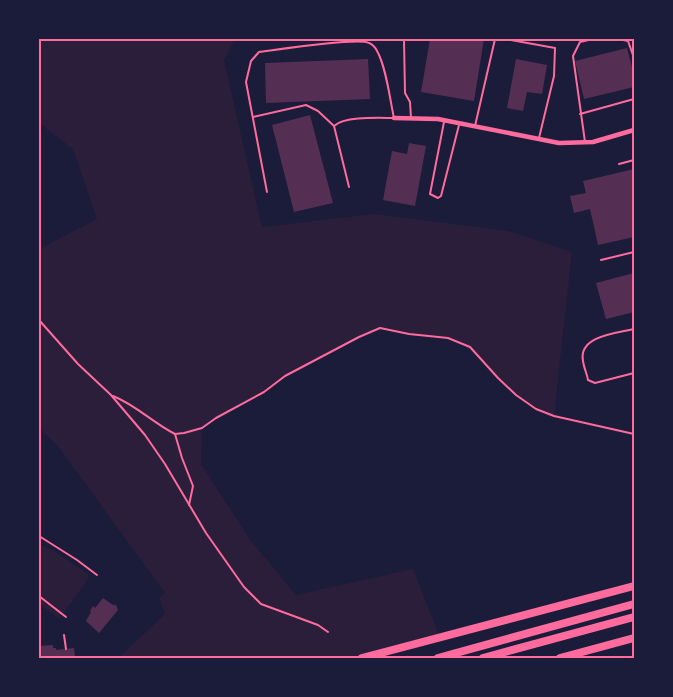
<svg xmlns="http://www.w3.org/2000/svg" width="673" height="697" viewBox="0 0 673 697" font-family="Arial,sans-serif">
  <rect width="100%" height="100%" fill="#1b1b3a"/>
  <g fill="#2a1e3b">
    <path d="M39,39H235L224,60L262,227L373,214L509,231L572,252L554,416L536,409L516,395L498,378L470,347L448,338L409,334L380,328L359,337L285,376L263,392L216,418L202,428L201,464L251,541L296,595L413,569L440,637L362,658H118L165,614L159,598L165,593L57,445L39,428V249L97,219L73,149L39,123Z"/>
    <path d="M39,543L46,548L51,549L88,574V579L59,619L39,603Z"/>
  </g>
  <g fill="#542f53">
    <path d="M430,39H484L474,101L421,92Z"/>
    <path d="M627,48L634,75V87L584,99L575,61Z"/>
    <path d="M368,59L370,99L266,103L265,63Z"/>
    <path d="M516,59L547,65L542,94L527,92L523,111L507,108Z"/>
    <path d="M310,115L333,203L294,212L272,125Z"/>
    <path d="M409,143L426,146L415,206L383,200L392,151L407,154Z"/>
    <path d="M634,169V237L598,245L590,209L574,213L570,196L586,193L583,181Z"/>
    <path d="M634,273V312L606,319L596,283Z"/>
    <path d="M103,598L113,605H116L118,610L99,633L86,621L91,612L90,611L93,606L95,608Z"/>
    <path d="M53,645V648H56V650L74,648L75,658H39V646Z"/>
  </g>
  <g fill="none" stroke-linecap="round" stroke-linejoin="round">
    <g stroke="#ff6b9d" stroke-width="2">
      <path d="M505,39L555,48L554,76L539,138"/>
      <path d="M618,39L628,41L634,58"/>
      <path d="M404,40L405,93L410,102L411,118"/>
      <path d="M580,114L634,99"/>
      <path d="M253,117L306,105L318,111L334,126"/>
      <path d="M444,122L430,194L438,198L441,196L459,125"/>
      <path d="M475,126L495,39"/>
      <path d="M585,142L573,56L580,42L593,39"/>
      <path d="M619,164L634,160"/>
      <path d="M267,192L246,82L251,61L259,52C275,50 359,37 369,43C372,44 376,48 377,51C386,66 390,100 394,118C379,118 345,116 334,126L349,187"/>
      <path d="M601,260L634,252"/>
      <path d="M39,320L78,364L111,395L145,435L165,464L206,533L244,587L261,604L318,625L328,632"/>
      <path d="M634,329C617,333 578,336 583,361C584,368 587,374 588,380L595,383L634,373"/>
      <path d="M113,396C136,405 153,423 175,434L182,458L193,486L189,505"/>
      <path d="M175,434L184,433L202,428L216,418L264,392L285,376L359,337L380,328L409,334L448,338L470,347L498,378L516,395L536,409L554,416L634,434"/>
      <path d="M39,536L77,560L97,575"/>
      <path d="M39,596L66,617"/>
      <path d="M64,635L66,649"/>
    </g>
    <path stroke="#ff6b9d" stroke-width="4.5" d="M394,118L438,119L559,143L593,142L634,130"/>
    <g stroke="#ff6b9d" stroke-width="8">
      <path d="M362,658L634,586"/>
      <path d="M438,658L634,604"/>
      <path d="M483,658L634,617"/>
      <path d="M560,658L634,638"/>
    </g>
  </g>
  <rect width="673" height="697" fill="none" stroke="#1b1b3a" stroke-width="80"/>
  <rect x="40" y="40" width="593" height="617" fill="none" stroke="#ff6b9d" stroke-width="2"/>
</svg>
